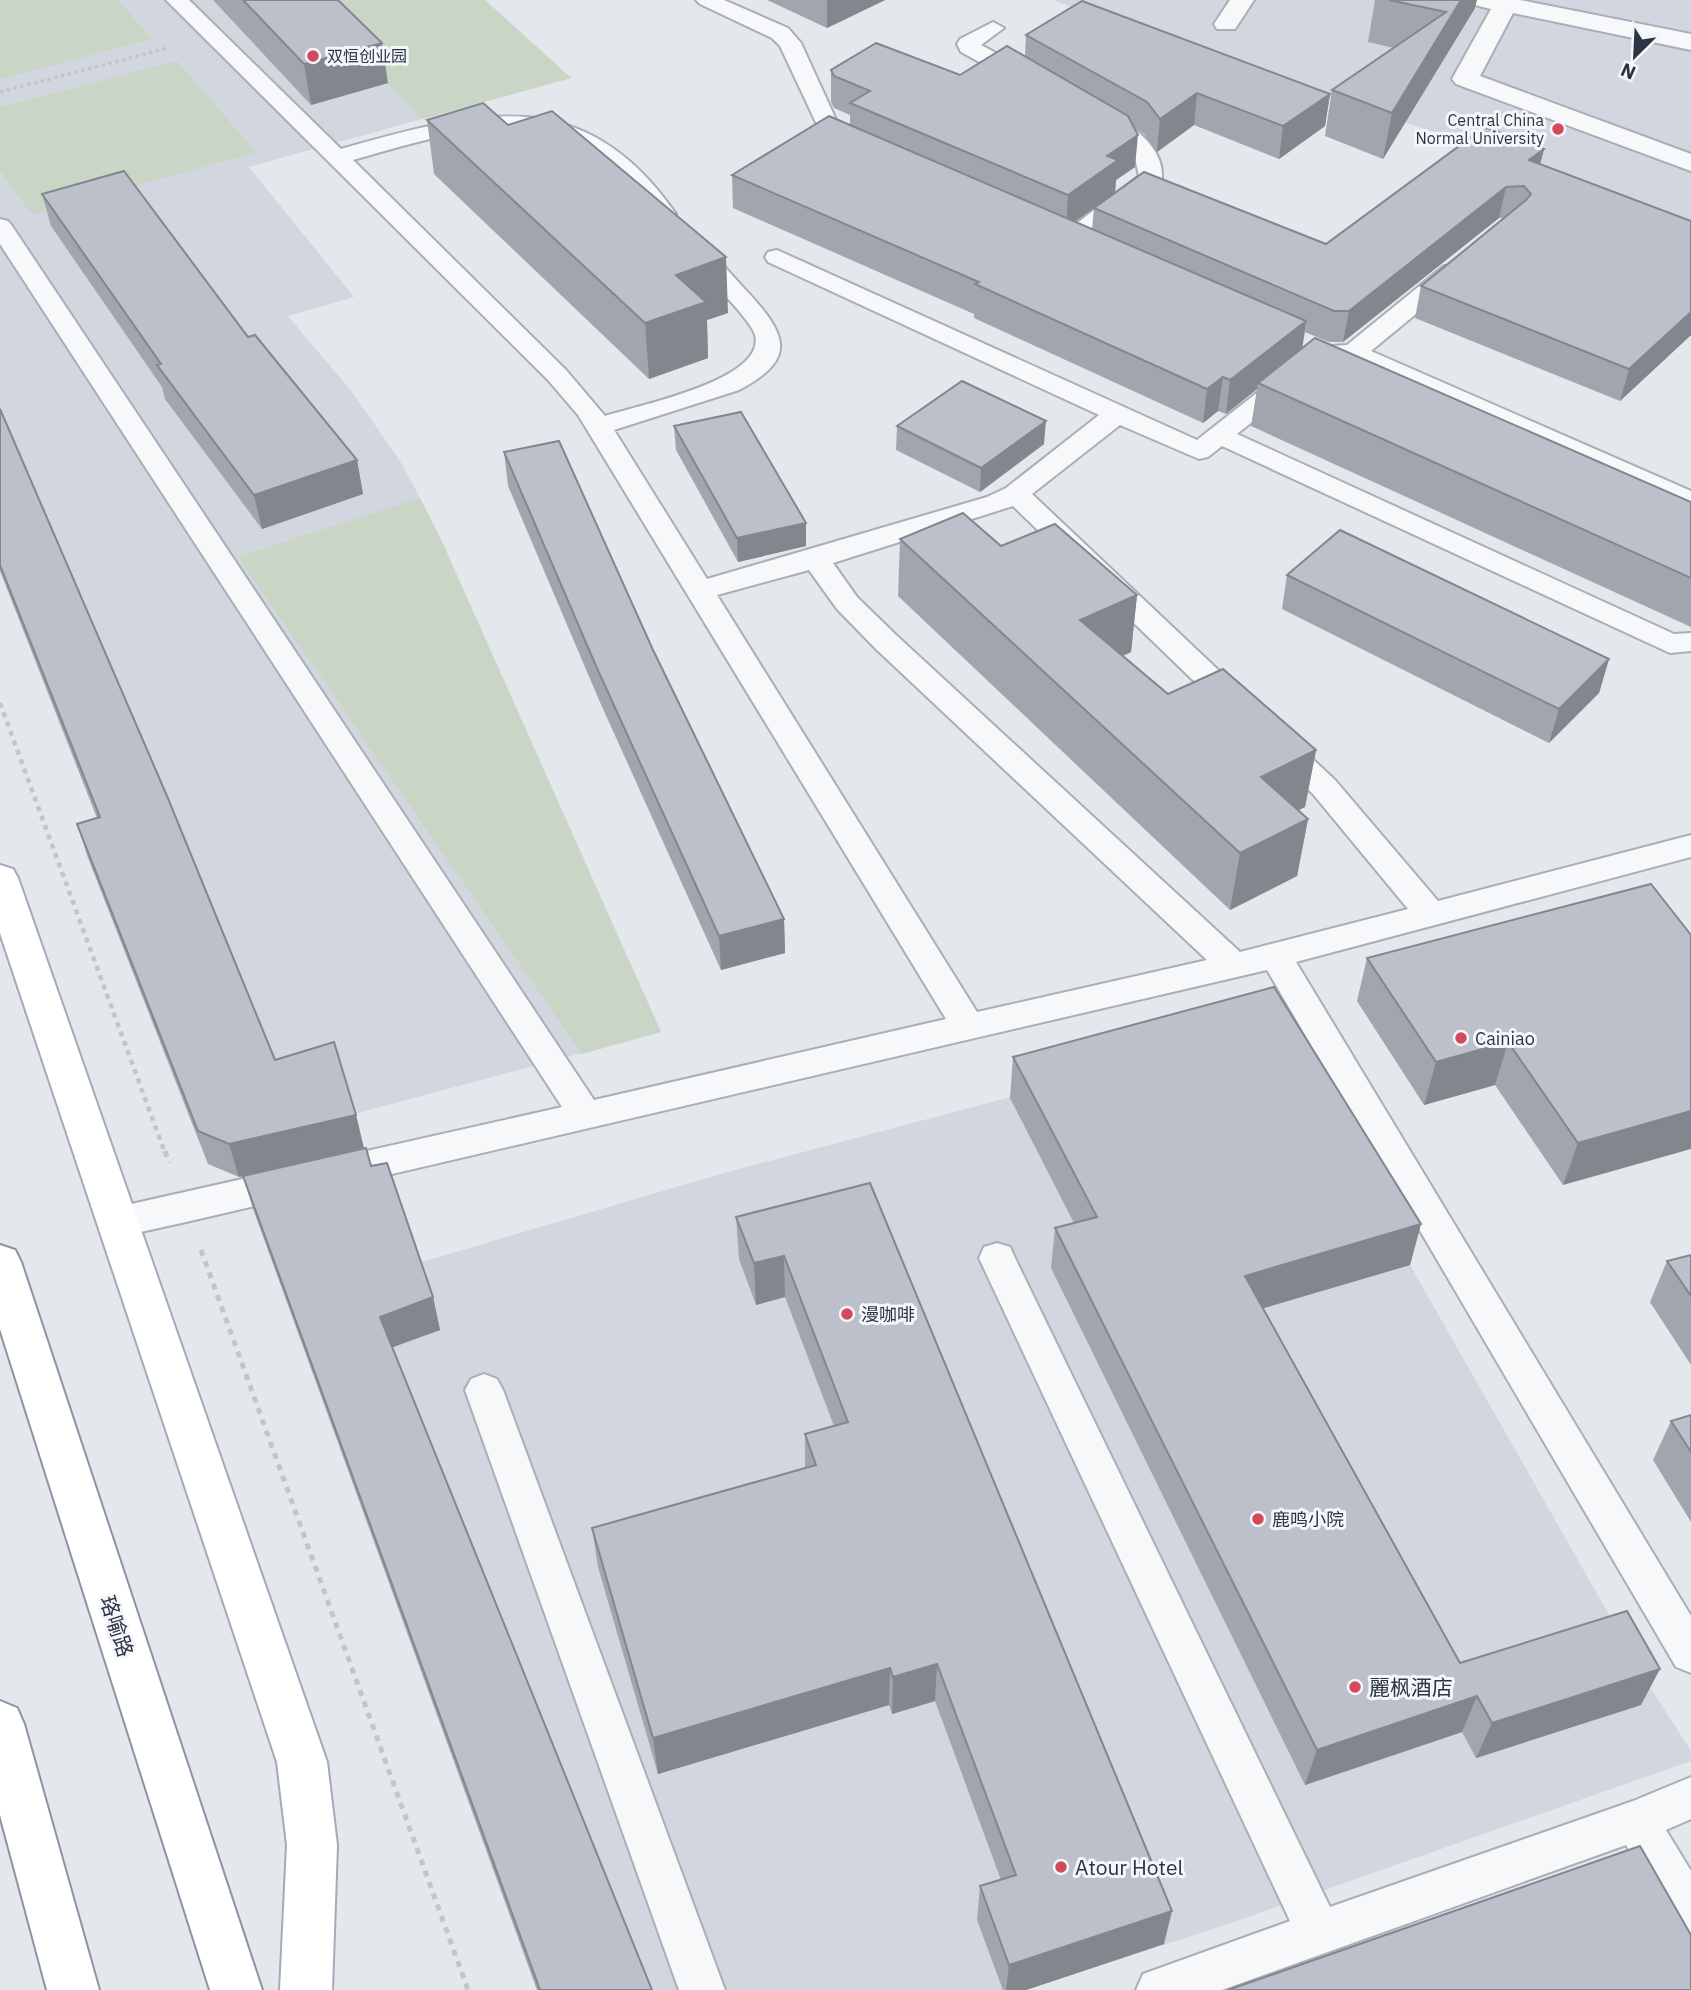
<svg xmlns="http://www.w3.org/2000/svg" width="1691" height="1990" viewBox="0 0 1691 1990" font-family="'IBM Plex Sans','Noto Sans SC',sans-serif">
  <rect width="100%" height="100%" fill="#e4e7ec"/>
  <g fill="#d2d6de">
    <path d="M0,0H485L571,78L249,167L354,297L288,316L352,392L400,461L420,498L661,1032L354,1114L284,1093L0,419Z"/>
    <path d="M1053,0H1691V221L1484,148L1234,67Z"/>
    <path d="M1266,1029L1410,1265L1653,1692L1691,1751V1761L1231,1923L1026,1990H646L388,1349L418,1263L724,1173Z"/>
  </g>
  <g fill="#c9d6c5">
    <path d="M0,0H118L152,39L0,79Z"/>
    <path d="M305,0H485L571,78L422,119Z"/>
    <path d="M177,61L256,152L32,215L0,170V107Z"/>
    <path d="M420,498L440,537L661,1032L582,1054L238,557Z"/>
  </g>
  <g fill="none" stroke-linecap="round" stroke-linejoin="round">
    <g stroke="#a9aeb7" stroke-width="4">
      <g id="lane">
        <path d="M166,0H189L341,149C477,111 583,80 676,214L672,219H656C639,200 625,178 606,162C535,102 431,138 353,160L566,370L605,416C636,406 767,380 755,335C750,318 703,273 689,257L686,252L689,247H707C722,264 738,282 754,299C791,341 791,362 739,390L614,430L707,579L987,497L1006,488L1099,415L768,262L765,257L768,252L777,250L1197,440L1315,347L1347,345L1444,266H1462L1465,271L1462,276L1371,351L1691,491V509L1349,360H1330L1237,434L1674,634L1691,633V651L1670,653L1222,446L1208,457L1199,459L1120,425L1032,494L1251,701L1255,708L1251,715L1240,718L1229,715L1013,506L833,563L857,597L896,635L1240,952L1408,909L1313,794L1268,752L1264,745L1268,738L1279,735L1290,738L1335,780L1438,901L1691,835V857L1296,962L1691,1616V1673L1676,1667L1267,970L186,1222L118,1237L105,1232L100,1222L105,1212L118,1207L562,1107L0,244V219L8,221L12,226L594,1100L946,1019L578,415L548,380ZM809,570L837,609L876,649L1207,960L977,1012L717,595Z"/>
        <path d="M696,0H724L788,28L801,43L843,135L861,142L864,147L861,152L853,154L826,144L780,46L772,38L700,4Z"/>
        <path d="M993,22L1004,28L981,45L1037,75L1040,80L1037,85H1021L961,52L957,44L960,39Z"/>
        <path d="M1100,113C1129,120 1164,146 1162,178L1076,246H1060L1056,241L1060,236L1139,176L1134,154L1089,120Z"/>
        <path d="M997,1243L1010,1247L1015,1258L1330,1907L1633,1801L1691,1777V1819L1666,1830L1691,1871V1934L1675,1928L1626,1845L1222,1990H1136L1143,1974L1290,1921L979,1258L984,1247Z"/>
        <path d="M484,1374L497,1379L503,1390L725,1990H679L465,1390L471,1379Z"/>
      </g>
    </g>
    <g stroke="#a9aeb7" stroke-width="4">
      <g id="street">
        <path d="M1230,0H1254L1235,29H1217L1214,24Z"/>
        <path d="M1472,0H1520L1691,34V50L1513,13L1480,76L1691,154V171L1456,84L1452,79L1491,9L1475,5Z"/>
      </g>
    </g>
    <g stroke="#a3abb8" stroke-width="4">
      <path id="primary" d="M0,865L13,869L18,878L327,1762L337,1845L332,1990H280L287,1845L277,1762L0,933Z"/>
    </g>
    <g stroke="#8b94a3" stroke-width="4">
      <g id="highway">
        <path d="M0,1245L15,1250L21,1262L262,1990H210L0,1329Z"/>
        <path d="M0,1701L17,1708L24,1724L99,1990H47L0,1815Z"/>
      </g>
    </g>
    <path stroke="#c2c5cb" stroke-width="3.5" stroke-dasharray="3.5 3.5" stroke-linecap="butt" d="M0,92L168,48"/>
    <path stroke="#c2c5cb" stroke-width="4.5" stroke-dasharray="5 5" stroke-linecap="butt" d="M0,703L165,1153"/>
    <g stroke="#c2c5cb" stroke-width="5" stroke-dasharray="6 6" stroke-linecap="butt">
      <path d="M165,1151L169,1163"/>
      <path d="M201,1250L468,1990"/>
    </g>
    <use href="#lane" fill="#f7f8fa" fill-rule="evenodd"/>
    <use href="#street" fill="#f7f8fa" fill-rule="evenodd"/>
    <use href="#primary" fill="#fff" fill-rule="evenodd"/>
    <use href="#highway" fill="#fff" fill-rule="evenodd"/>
  </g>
  <g fill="#a1a5ae" fill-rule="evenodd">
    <path d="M213,0H338L388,83L311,105Z"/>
    <path d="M767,0H885L827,28Z"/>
    <path d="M1375,0H1389L1475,8L1383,159L1325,136L1332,90L1394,48L1368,42Z"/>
    <path d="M1026,35L1330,94L1325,126L1279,159L1194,125L1157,152L1144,134L1135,128V167L1116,180L1115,192L1326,244L1544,149L1540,164L1691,221V335L1620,401L1415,318L1421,286L1505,218H1499L1343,342H1329L1305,332L1302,349L1691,502V627L1251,426L1257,389L1226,414L1218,411L1203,423L974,318V314L733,208L732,175L850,125V115L834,108L831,102V70L960,75L1025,56ZM1105,200L1094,208L1092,229L1075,222Z"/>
    <path d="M427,120L508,125L728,313L707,320L708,358L649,379L434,174Z"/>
    <path d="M42,194L248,337L357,460L363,494L262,529L165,399L162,387L51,226Z"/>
    <path d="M0,409L275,1060L356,1115L364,1148L433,1297L440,1330L392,1347L652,1990H537L253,1209L243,1176L239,1177L208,1164L88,858L77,824L97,818L0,571Z"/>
    <path d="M674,426L806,523V546L738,562L676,450Z"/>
    <path d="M897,426L1044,444L980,492L896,450Z"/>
    <path d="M504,452L653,650L784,919L785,953L721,970L599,700L508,486Z"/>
    <path d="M900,539L1001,546L1137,595L1131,652L1123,656L1168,694L1316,750L1305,807L1298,810L1308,819L1297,876L1230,910L898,596Z"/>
    <path d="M1287,575L1609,659L1599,693L1549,743L1282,609Z"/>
    <path d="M1691,935L1563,1185L1495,1085L1424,1105L1357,1001L1367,958Z"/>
    <path d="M1013,1057L1421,1224L1410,1265L1263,1308L1460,1663L1641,1705L1476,1758L1462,1732L1305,1785L1051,1268L1055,1228L1074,1223L1010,1098Z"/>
    <path d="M870,1183L1164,1944L1026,1990H1003L977,1920L980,1886L1001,1880L935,1701L892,1714L889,1705L658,1774L598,1567L592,1528L805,1468V1434L834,1426L785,1297L756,1305L739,1259L736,1217Z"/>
    <path d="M1691,1255V1365L1650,1302L1667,1261Z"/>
    <path d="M1691,1415V1522L1653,1460L1671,1421Z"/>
  </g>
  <g fill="#83868d">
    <path d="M827,0H885L827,28Z"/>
    <path d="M1461,0H1477L1475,8L1383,159L1392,113Z"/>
    <path d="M382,43L388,83L311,105L304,64Z"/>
    <path d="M1197,93L1194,125L1157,152L1160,119Z"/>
    <path d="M1330,94L1325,126L1279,159L1283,126Z"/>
    <path d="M1138,135L1135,167L1116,180L1115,193L1066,228L1068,195L1107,156Z"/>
    <path d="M1544,149L1536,180L1529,160Z"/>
    <path d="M1506,187L1499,218L1343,342L1349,311Z"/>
    <path d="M726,257L728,313L707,320L708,358L649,379L645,323L676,275Z"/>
    <path d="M1691,312V335L1620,401L1629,369Z"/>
    <path d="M1306,321L1301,355L1258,383L1257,389L1226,414L1230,380Z"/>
    <path d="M1223,377L1218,411L1203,423L1207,389Z"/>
    <path d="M1046,421L1044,444L980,492L981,468Z"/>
    <path d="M357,460L363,494L262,529L254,495Z"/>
    <path d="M806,523V546L738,562L737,538Z"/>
    <path d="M1137,595L1131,652L1075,677L1080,620Z"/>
    <path d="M1609,659L1599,693L1549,743L1559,709Z"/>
    <path d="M1316,750L1305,807L1251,834L1261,777Z"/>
    <path d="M1308,819L1297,876L1230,910L1240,853Z"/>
    <path d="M784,919L785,953L721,970L719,936Z"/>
    <path d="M1508,1042L1495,1085L1424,1105L1436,1062Z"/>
    <path d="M1691,1111V1149L1563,1185L1578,1143Z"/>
    <path d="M356,1115L364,1149L239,1177L229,1144Z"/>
    <path d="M1421,1224L1410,1265L1237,1316L1245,1276Z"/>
    <path d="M784,1256L785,1297L756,1305L754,1263Z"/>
    <path d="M433,1297L440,1330L388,1349L380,1317Z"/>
    <path d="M937,1664L935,1701L892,1714L893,1677Z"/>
    <path d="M890,1668L889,1705L658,1774L653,1738Z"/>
    <path d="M1660,1669L1641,1705L1476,1758L1492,1723Z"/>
    <path d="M1477,1696L1462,1732L1305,1785L1317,1750Z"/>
    <path d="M1172,1911L1164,1944L1026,1990H1006L1009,1965Z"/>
  </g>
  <g fill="#bbc0ca" stroke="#83868d" stroke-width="2">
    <path d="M243,0H338L382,43L304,64Z"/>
    <path d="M1389,0H1461L1392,113L1332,90L1446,12Z"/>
    <path d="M1082,1L1330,94L1283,126L1197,93L1160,119L1147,102L1026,35Z"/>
    <path d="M876,43L960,75L1007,46L1128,116L1138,135L1107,156L1118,160L1068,195L850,103L870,91L834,76L831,70Z"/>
    <path d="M483,103L508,125L552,111L726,257L676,275L706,302L645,323L427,120Z"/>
    <path d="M829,116L1306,321L1230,380L1223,377L1207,389L975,284L979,282L732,175Z"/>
    <path d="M1485,127L1544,149L1529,160L1691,221V312L1629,369L1421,286L1526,200L1531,194L1524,186L1506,187L1349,311H1334L1094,208L1144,172L1326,244Z"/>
    <path d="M124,171L248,337L255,335L357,460L254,495L157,365L161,364L42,194Z"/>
    <path d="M1315,338L1691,502V578L1258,383Z"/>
    <path d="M962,381L1046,421L981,468L897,426Z"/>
    <path d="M0,409L167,796L275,1060L334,1042L356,1115L229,1144L198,1131L77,824L100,817L0,565Z"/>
    <path d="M741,412L806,523L737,538L674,426Z"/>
    <path d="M559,441L653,650L784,919L719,936L596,666L504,452Z"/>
    <path d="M963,513L1001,546L1055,524L1137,595L1080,620L1168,694L1223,669L1316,750L1261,777L1308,819L1240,853L900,539Z"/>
    <path d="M1340,530L1609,659L1559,709L1287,575Z"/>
    <path d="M1651,884L1691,935V1111L1578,1143L1508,1042L1436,1062L1367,958Z"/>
    <path d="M1274,987L1421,1224L1245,1276L1460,1663L1627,1611L1660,1669L1492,1723L1477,1696L1317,1750L1055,1228L1097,1217L1013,1057Z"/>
    <path d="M366,1148L371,1166L387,1163L433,1297L380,1317L652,1990H540L243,1176Z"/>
    <path d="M870,1183L1172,1911L1009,1965L980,1886L1016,1875L937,1664L893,1677L890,1668L653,1738L592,1528L816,1465L805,1434L848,1422L784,1256L754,1263L736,1217Z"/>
    <path d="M1691,1255V1296L1667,1261Z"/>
    <path d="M1691,1415V1452L1671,1421Z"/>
    <path d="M1640,1846L1691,1935V1990H1228Z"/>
  </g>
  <g fill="#d1495b" stroke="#f4f6f9" stroke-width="2.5">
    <circle cx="313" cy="56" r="7"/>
    <circle cx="1558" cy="129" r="7"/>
    <circle cx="1461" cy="1038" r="7"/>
    <circle cx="847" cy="1314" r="7"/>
    <circle cx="1258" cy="1519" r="7"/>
    <circle cx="1355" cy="1687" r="7"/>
    <circle cx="1061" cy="1867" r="7"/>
  </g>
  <g text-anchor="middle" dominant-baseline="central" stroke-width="6" stroke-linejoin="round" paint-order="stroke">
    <g font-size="16" fill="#2b3445" stroke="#f4f6f9" text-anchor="start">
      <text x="327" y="56">双恒创业园</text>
      <text x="1544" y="120" text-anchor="end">Central China<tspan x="1544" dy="18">Normal University</tspan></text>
    </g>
    <g font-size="18" fill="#2b3445" stroke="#f4f6f9" text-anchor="start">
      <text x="1475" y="1038">Cainiao</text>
      <text x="861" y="1314">漫咖啡</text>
      <text x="1272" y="1519">鹿鸣小院</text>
    </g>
    <g font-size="21" fill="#2b3445" stroke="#f4f6f9">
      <text transform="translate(117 1626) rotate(72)">珞喻路</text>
    </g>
    <g font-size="21" fill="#2b3445" stroke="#f4f6f9" text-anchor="start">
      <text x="1369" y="1687">麗枫酒店</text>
      <text x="1075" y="1867">Atour Hotel</text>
    </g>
  </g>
  <g transform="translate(1635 56) rotate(204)" stroke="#f4f6f9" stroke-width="5" paint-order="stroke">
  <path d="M0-5L12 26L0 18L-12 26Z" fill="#2b3445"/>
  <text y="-10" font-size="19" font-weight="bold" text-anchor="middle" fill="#2b3445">N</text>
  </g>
</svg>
